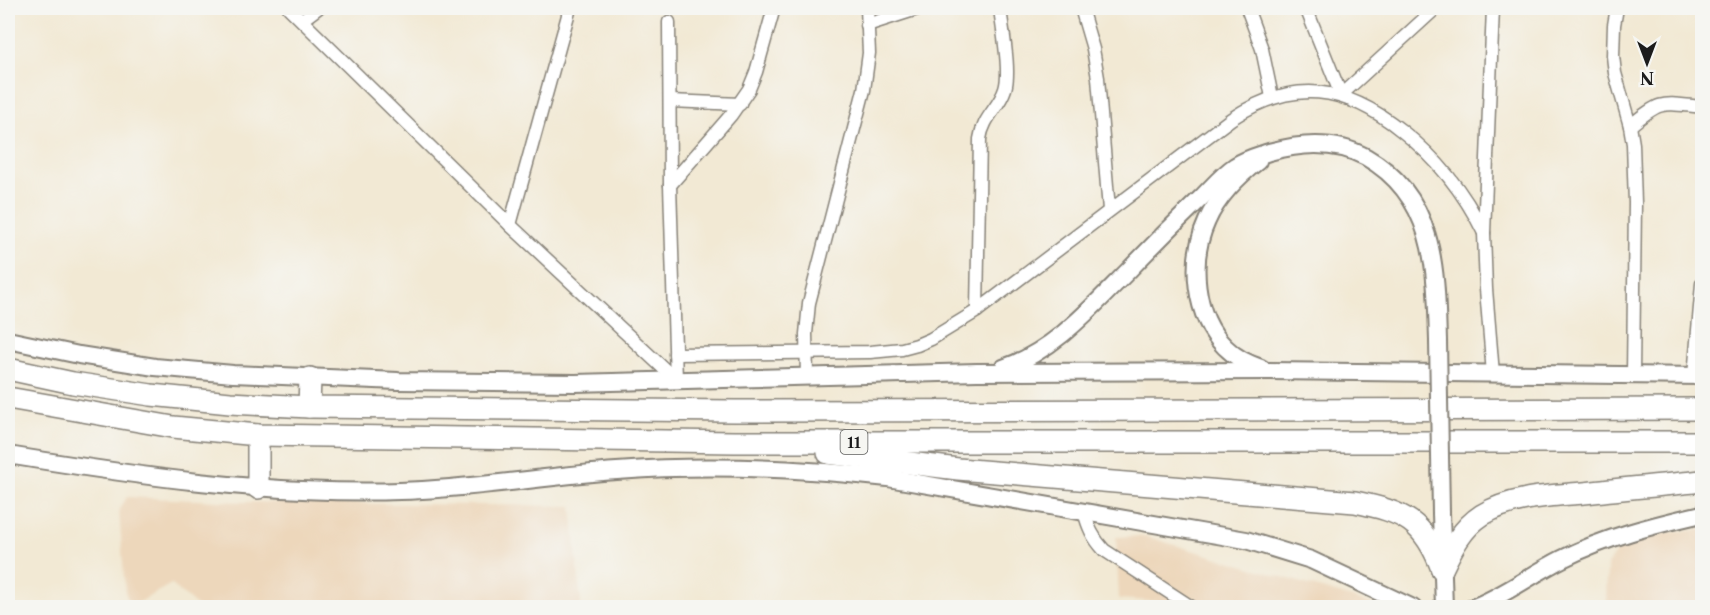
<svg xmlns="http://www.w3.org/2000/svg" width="1710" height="615" viewBox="0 0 1710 615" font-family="'Libre Caslon Text',serif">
  <rect width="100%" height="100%" fill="#f6f6f2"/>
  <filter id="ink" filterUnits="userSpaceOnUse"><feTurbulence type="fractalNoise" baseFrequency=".0167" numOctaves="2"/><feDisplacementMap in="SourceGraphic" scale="12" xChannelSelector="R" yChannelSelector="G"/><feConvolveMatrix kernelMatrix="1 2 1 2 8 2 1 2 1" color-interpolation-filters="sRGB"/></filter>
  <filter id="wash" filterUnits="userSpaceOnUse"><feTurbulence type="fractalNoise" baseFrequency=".008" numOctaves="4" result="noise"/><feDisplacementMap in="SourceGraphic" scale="24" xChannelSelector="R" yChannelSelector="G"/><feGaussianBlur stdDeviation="1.35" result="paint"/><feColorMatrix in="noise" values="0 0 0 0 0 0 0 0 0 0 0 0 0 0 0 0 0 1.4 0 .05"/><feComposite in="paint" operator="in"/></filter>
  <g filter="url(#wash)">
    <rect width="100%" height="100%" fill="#f2e9d4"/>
    <g fill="#edd7bb">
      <path d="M127,497L242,502L572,506L581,604L577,608H199L171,584L131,607L125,591L119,510Z"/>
      <path d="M1702,529V607L1606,608L1607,565L1626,538Z"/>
      <path d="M1145,536L1382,607L1197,608V604L1119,599L1116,537Z"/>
    </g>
  </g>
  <g filter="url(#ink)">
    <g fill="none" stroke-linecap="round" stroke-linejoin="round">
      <g stroke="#878278" stroke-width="15">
        <g id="street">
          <path d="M289,8L510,225L676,380"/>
          <path d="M1081,8L1093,49L1098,78L1109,210"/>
          <path d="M1247,8L1262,49L1272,97"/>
          <path d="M1306,8L1341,95L1436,8"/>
          <path d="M1617,8L1614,25L1613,56L1615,73L1630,126L1633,144L1635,203L1633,376"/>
          <path d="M302,20L318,8"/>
          <path d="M669,22L670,185L676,380"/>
          <path d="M867,25L920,8"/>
          <path d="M670,101L740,104"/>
          <path d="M1630,126C1662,99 1662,103 1702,107"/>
          <path d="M670,185L731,115L749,89L756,72L774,8"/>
          <path d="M510,225L570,8"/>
          <path d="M977,311L980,139C983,117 999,108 1005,89C1011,71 1002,28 1000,8"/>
          <path d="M675,354L870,352L902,349L917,345L931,339L977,311L1231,119C1293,78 1345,85 1402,131C1438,159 1464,192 1484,233"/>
          <path d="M1493,374L1486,289L1484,233L1493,8"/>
          <path d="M807,376L806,334L809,303L864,90L869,53L867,8"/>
          <path d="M1694,376L1702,284"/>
          <path d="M1084,511C1088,527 1093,538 1104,550L1193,608"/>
        </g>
      </g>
      <g stroke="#878278" stroke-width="20">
        <g id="secondary">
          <path d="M1258,161C1238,176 1217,198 1207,221C1189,260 1194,316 1225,347C1236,358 1247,363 1261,368"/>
          <path d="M8,340L79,355L155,367L233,374L398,381L575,383L977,372L1269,371L1702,376"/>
          <path d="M1003,368C1054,351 1091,308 1128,271C1152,246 1177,221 1202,197C1213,186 1223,174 1235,166C1245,159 1257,156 1269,152C1301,143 1335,140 1366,157C1436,197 1436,270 1438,341"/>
          <path d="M8,455C137,476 268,495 400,491C473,489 544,476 617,471C708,464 798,468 888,478L1246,540L1311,560L1413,608"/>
          <path d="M1441,513L1444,608"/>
          <path d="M1472,608C1504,596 1532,574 1562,559C1606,537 1654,525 1702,514"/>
        </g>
      </g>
      <g stroke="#878278" stroke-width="24">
        <g id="highway">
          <path d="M8,369L73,383L151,395L230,403L309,407L735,411L1702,409"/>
          <path d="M8,398L173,427L258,435L734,442H1702"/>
          <path d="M309,407L310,378"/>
          <path d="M258,435V488"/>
          <path d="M828,453L958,469L1355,502C1404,512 1424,521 1442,569"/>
          <path d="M1442,569C1452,548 1462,528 1482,515C1514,495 1557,496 1593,492C1630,488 1666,485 1702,481"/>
        </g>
      </g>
      <use href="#street" stroke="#fff" stroke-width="12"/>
      <use href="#secondary" stroke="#fff" stroke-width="16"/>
      <use href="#highway" stroke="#fff" stroke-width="21"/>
      <g stroke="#878278" stroke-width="20" stroke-linecap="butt">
        <path id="secondary-bridge" d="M1438,341L1441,513"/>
      </g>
      <use href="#secondary-bridge" stroke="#fff" stroke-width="16"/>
    </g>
  </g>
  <g text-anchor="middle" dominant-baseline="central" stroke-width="4.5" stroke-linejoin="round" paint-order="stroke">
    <rect fill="#f6f6f2" stroke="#5d5d5c" stroke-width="1.5" x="840.5" y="430" width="27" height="24" rx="4.5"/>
    <g font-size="15" font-weight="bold" fill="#1c1c1c">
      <text x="854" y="442">11</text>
    </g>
  </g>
  <rect width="1710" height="615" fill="none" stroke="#f6f6f2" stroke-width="30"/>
  <g transform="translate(1647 63) rotate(180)" stroke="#f6f6f2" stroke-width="4.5" paint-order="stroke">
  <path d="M0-4.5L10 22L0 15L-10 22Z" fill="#1c1c1c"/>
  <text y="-9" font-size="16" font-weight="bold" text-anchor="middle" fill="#1c1c1c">N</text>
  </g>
</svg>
